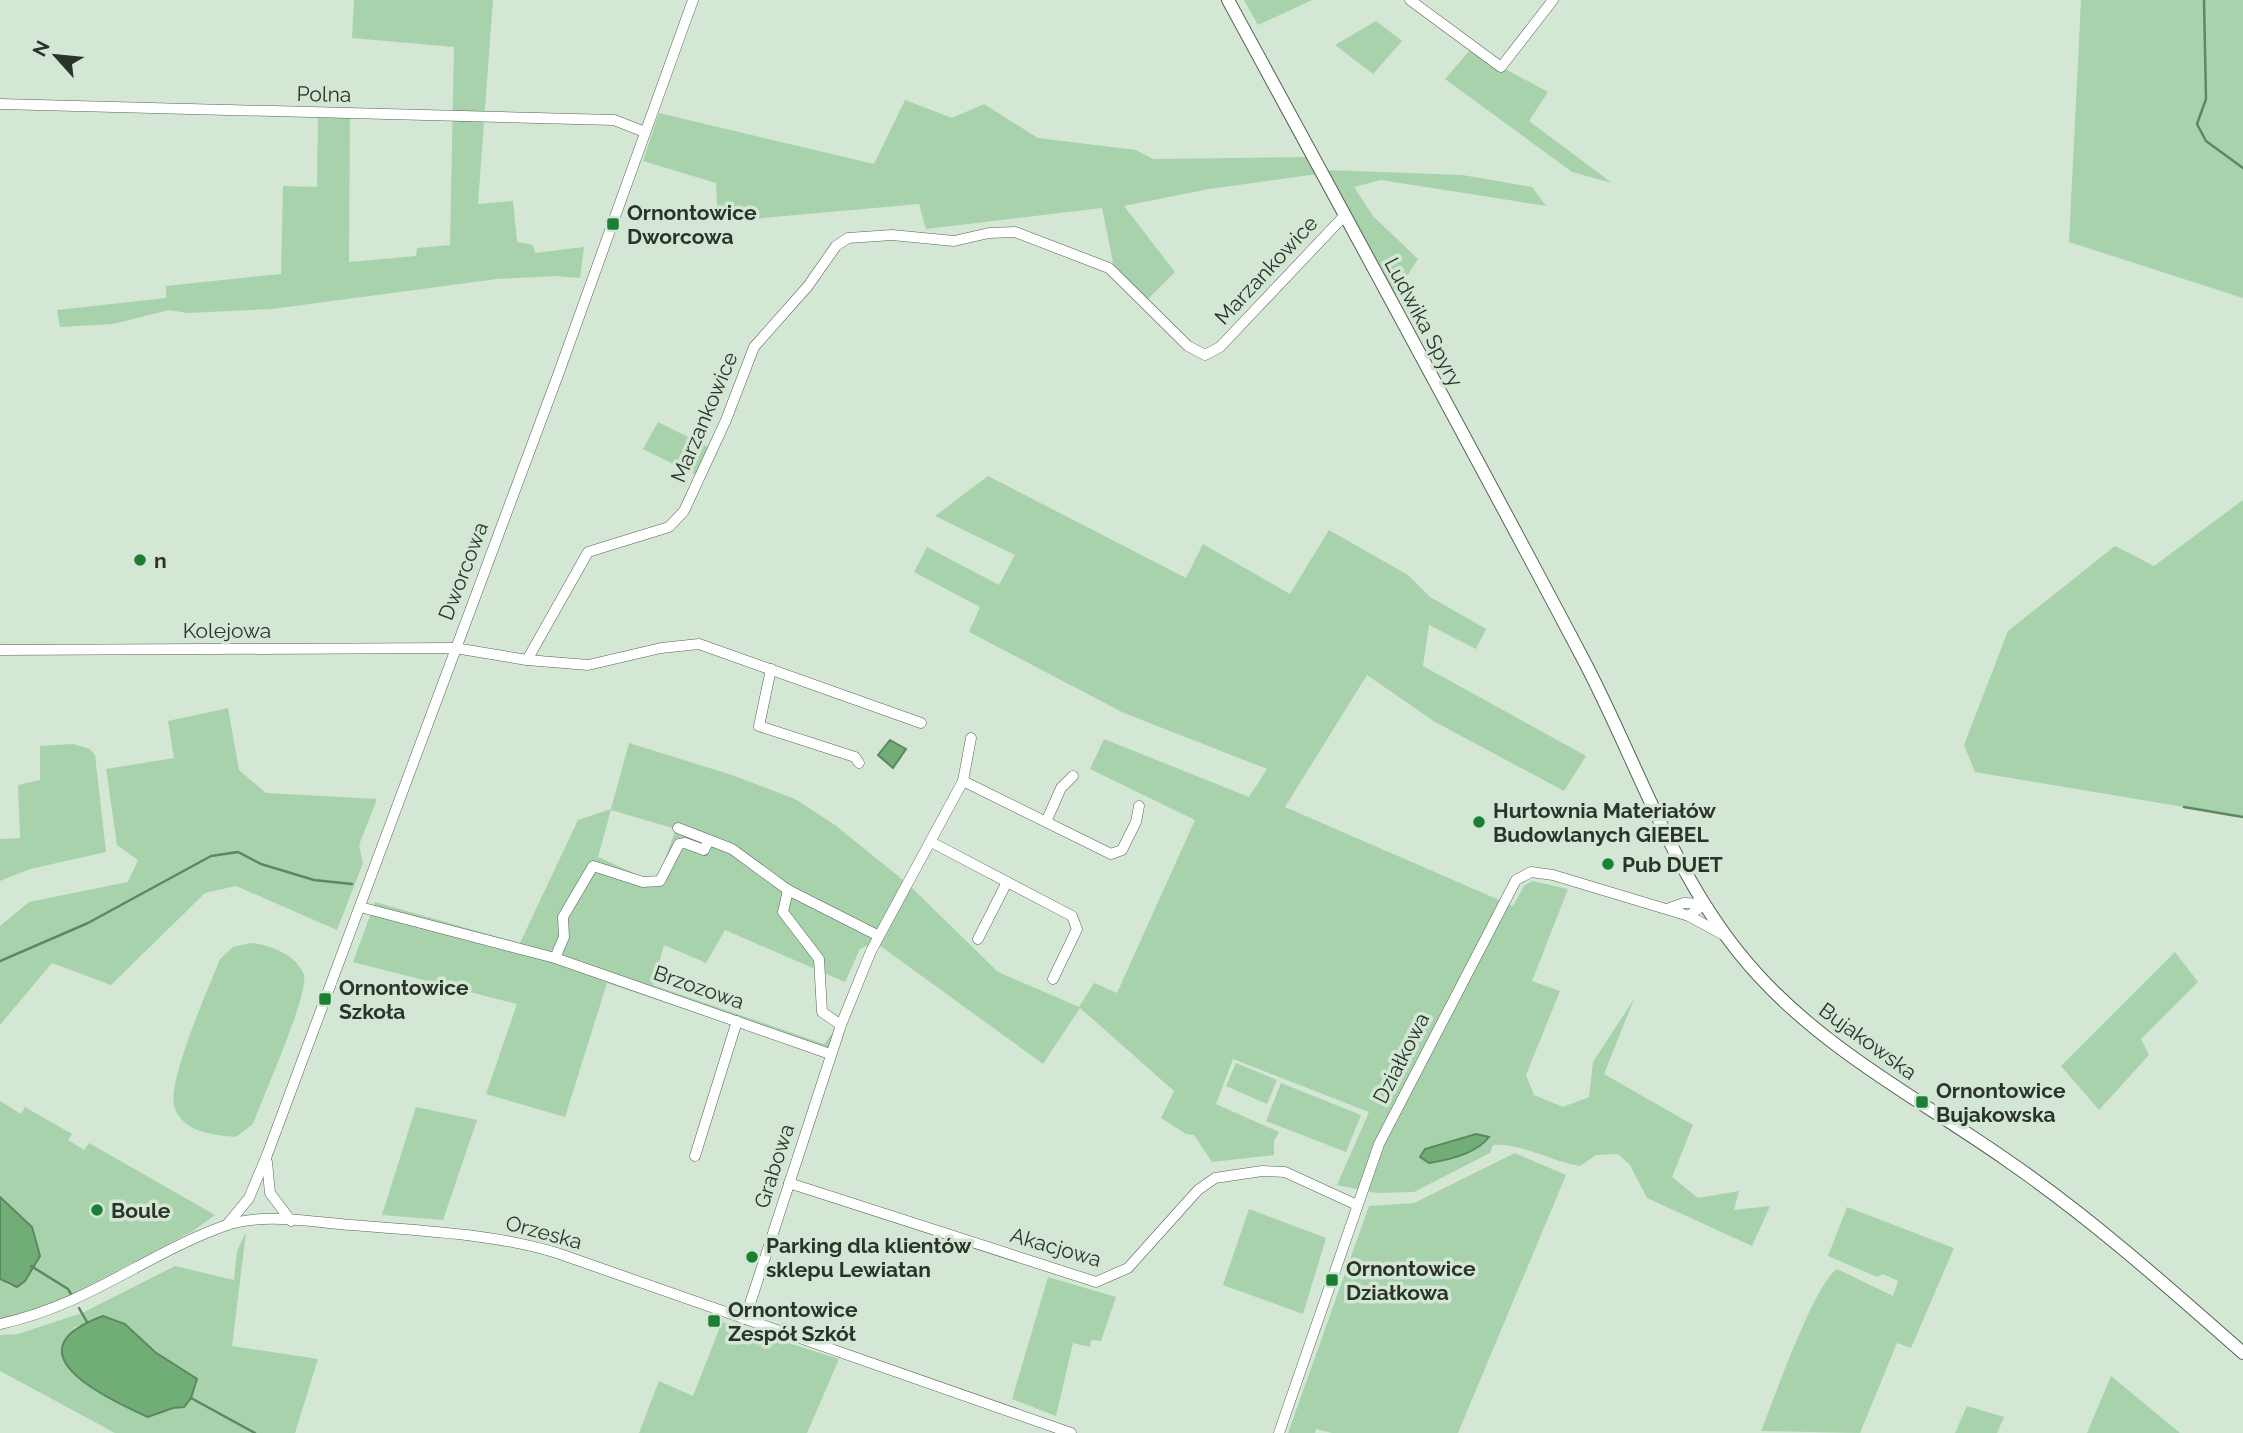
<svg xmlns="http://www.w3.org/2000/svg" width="2243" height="1433" viewBox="0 0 2243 1433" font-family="Raleway,sans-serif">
  <rect width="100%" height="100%" fill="#d3e7d4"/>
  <g fill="#a8d2ac" fill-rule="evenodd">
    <path d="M354,0H493L478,204L513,201L517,242L533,245L535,253L584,247L580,278L556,276L497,279L272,309L187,313L169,310L113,324L60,327L57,310L166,298V286L281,274L283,186L317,187L318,116L350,117L349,262L416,256L417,248L450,245L454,47L352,38Z"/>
    <path d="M1244,0H1312L1258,25Z"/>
    <path d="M2081,0H2243V298L2069,242Z"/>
    <path d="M1376,21L1402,41L1373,74L1335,45Z"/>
    <path d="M1470,50L1548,92L1529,121L1612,183L1572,172L1445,79Z"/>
    <path d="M905,100L952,118L984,104L1038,138L1136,150L1153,159L1307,157L1318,174L1209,189L1124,206L1175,272L1148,299L1114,267L1102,208L926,229L919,204L718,222L716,183L643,161L659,113L874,164Z"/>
    <path d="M1327,170L1462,175L1532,187L1546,206L1381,180L1354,187L1373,216L1418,259L1395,295Z"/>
    <path d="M658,422L710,448L698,476L643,449Z"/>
    <path d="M988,476L1186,578L1203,544L1290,594L1329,530L1408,575L1430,597L1486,629L1476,649L1429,625L1423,666L1586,756L1564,791L1435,722L1367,675L1285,807L1513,906L1524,886L1532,881L1568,889L1532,981L1560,991L1526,1075L1534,1095L1563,1107L1589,1097L1593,1062L1634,999L1604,1074L1693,1125L1672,1177L1698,1198L1739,1191L1734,1210L1770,1206L1752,1246L1647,1198L1630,1165L1618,1154L1596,1155L1580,1166C1552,1162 1519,1142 1493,1145L1490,1153L1414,1192L1377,1193L1337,1185L1369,1112L1233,1059L1216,1104L1279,1132L1274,1141V1155L1212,1162L1194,1135L1186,1134L1161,1118L1174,1091L1080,1008L1043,1064L875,942L860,949L845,982L725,930L706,963L664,945L653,985L824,1044L838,1026L830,1054L820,1055L607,983L565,1117L486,1094L517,1004L353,962L375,902L520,943L578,820L611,809L629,743L732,775L795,799L835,825L908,884L998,972L1079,1007L1094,983L1117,993L1195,820L1090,769L1104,739L1249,797L1267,769L1124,713L969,632L980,607L914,572L927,547L999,585L1015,555L935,516ZM611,810L676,829L656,883L598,857Z"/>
    <path d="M2243,500V817L1975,772L1964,745L2008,631L2115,546L2154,566Z"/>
    <path d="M228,708L239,770L266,793L377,799L359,845L363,863L337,930L236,886L205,893L111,985L52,963L0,1025V926L29,902L128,882L138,860L117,845L106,769L174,758L168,721Z"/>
    <path d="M73,744L90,749L95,755L106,852L30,869L0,881V839L20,838L18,785L40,780V746Z"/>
    <path d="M251,943C270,945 297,955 304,975C309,994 262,1099 253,1124L236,1137C214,1135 185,1133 175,1109C165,1084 209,988 220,959L233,947Z"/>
    <path d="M2175,952L2198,982L2141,1039L2149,1055L2099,1110L2061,1066Z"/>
    <path d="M1236,1063L1277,1080L1267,1104L1226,1086Z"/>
    <path d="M1281,1083L1361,1115L1346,1152L1266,1121Z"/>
    <path d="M0,1101L21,1114L25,1107L72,1134L68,1140L84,1150L89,1143L215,1215L193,1231L50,1306L0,1318V1279L10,1286L25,1281L40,1256L32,1227L0,1197Z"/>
    <path d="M416,1107L477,1120L443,1220L382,1215Z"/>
    <path d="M1515,1153L1566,1175L1458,1433H1332L1316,1429L1315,1433H1288L1369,1206L1414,1203Z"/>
    <path d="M1847,1207L1954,1248L1911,1348L1897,1343L1860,1433L1761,1431C1774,1399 1814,1284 1837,1269L1893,1296L1898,1281L1883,1274L1877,1277L1828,1256Z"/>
    <path d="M1249,1209L1326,1238L1303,1314L1223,1285Z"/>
    <path d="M246,1232L232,1346L318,1359L295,1433H115L0,1371V1335L18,1334L82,1313L175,1266L234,1280L237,1251ZM103,1316L125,1324L155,1352L197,1379L184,1407L173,1408L73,1328Z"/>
    <path d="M1048,1277L1116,1297L1101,1341L1091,1340L1090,1347L1073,1343L1056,1416L1012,1399Z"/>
    <path d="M722,1322L839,1359L807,1433H639L659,1381L693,1396Z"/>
    <path d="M2111,1376L2180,1433H2087Z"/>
    <path d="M1967,1406L2004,1417L1997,1433H1955Z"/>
  </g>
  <g fill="#71ad77" stroke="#5c8860" stroke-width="2">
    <path d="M890,740L906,749L893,768L878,755Z"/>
    <path d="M1476,1134L1489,1137C1477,1153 1449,1160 1429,1163L1420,1157L1425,1149Z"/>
    <path d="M0,1197L32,1227L40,1256L25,1281L17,1287L0,1279Z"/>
    <path d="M103,1316L125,1324L155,1352L197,1379L191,1398L184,1407L173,1408L148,1417C103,1397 7,1351 103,1316Z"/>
  </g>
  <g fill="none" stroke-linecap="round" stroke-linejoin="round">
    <g stroke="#5c8860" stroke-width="2.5">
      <path d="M2204,0L2206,99L2197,124L2206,141L2243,168"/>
      <path d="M2184,807L2243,817"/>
      <path d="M0,961L88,923L211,856L238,852L261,864L314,880L352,884"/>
      <path d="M31,1266L68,1289L71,1294"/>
      <path d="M79,1308L87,1322"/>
      <path d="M191,1398L255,1433"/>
    </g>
    <g stroke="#536554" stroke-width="11">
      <g id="minor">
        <path d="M1410,0L1501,67L1553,0"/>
        <path d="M0,104L614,120L645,132"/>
        <path d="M0,650L455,648L527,660L588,552L669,527L684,511L726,420L754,347L808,286L836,246L848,238L892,235L954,241L989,233L1015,232L1109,268L1188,346L1205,355L1220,347L1345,215"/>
        <path d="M527,660L588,665L661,648L699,644L921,723"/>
        <path d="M771,669L759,726L855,757L859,763"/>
        <path d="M963,781L971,738"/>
        <path d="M1046,822L1061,788L1073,776"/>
        <path d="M678,828L732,849L788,890L879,936"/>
        <path d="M931,842L1072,916L1077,929L1053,979"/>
        <path d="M360,907L555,958L830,1054"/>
        <path d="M1667,909L1684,903L1704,904L1689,916"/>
        <path d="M978,939L1007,882"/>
        <path d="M555,958L564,937L563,917L593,866L643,882L660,881L679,844L685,843L704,850L709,840"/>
        <path d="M841,1025L871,951L963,781L1111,854L1122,850L1136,822L1139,806"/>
        <path d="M695,1156L737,1021"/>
        <path d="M267,1162L270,1193L291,1221"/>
        <path d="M789,1183L1096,1282L1128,1268L1198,1190L1215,1178L1262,1171L1285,1172L1357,1205"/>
        <path d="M227,1225L249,1198L267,1155L558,375L693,0"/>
        <path d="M745,1319L841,1025L822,1012L819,959L783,912L788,890"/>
        <path d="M0,1324C88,1305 144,1255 224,1226C263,1212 311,1222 351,1225C421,1231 491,1233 557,1253L1071,1433"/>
        <path d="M1279,1433L1379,1144L1516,880L1531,872L1553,875L1689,916L1722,934"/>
      </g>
    </g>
    <g stroke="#536554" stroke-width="14">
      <path id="major" d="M1228,0C1347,219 1466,437 1582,657C1639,764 1674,884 1758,975C1828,1052 1924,1102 2008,1161C2092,1219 2167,1286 2243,1353"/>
    </g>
    <use href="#minor" stroke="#fff" stroke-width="10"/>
    <use href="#major" stroke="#fff" stroke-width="12"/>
  </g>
  <g fill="#1b8034" stroke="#d3e7d4" stroke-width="2.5">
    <rect x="606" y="217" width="14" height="14" rx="3.5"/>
    <circle cx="140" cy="560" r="7"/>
    <circle cx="1479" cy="822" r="7"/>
    <circle cx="1608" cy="864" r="7"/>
    <rect x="318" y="992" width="14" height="14" rx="3.5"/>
    <rect x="1915" y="1095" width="14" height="14" rx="3.5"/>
    <circle cx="97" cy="1210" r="7"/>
    <circle cx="752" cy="1257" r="7"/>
    <rect x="1325" y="1273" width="14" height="14" rx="3.5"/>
    <rect x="707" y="1314" width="14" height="14" rx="3.5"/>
  </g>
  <g text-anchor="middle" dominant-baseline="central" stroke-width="7" stroke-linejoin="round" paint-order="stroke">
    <g font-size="21" fill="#2b332b" stroke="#d3e7d4">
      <text transform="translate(324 94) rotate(1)">Polna</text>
      <text transform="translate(1266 270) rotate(-47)">Marzankowice</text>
      <text transform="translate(1424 322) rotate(62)">Ludwika Spyry</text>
      <text transform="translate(704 417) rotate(-67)">Marzankowice</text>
      <text transform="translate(463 571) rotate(-69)">Dworcowa</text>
      <text x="227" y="630">Kolejowa</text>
      <text transform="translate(699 987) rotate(19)">Brzozowa</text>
      <text transform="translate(1868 1041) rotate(36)">Bujakowska</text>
      <text transform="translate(1401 1058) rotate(-63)">Działkowa</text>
      <text transform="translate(774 1166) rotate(-72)">Grabowa</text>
      <text transform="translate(544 1232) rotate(15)">Orzeska</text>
      <text transform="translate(1056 1247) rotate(16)">Akacjowa</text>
    </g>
    <g font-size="21" font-weight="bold" fill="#2b332b" stroke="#d3e7d4" text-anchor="start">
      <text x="627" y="212">Ornontowice<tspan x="627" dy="24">Dworcowa</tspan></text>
      <text x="154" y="560">n</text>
      <text x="1493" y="810">Hurtownia Materiałów<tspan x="1493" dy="24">Budowlanych GIEBEL</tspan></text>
      <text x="1622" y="864">Pub DUET</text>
      <text x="339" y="987">Ornontowice<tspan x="339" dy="24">Szkoła</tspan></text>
      <text x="1936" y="1090">Ornontowice<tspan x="1936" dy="24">Bujakowska</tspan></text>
      <text x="111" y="1210">Boule</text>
      <text x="766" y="1245">Parking dla klientów<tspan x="766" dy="24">sklepu Lewiatan</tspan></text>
      <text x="1346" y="1268">Ornontowice<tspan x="1346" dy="24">Działkowa</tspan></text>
      <text x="728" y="1309">Ornontowice<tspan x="728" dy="24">Zespół Szkół</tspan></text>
    </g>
  </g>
  <g transform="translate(56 56) rotate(297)" stroke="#d3e7d4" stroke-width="5" paint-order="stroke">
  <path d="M0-5L12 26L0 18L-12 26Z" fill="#2b332b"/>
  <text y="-10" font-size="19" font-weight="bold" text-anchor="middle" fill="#2b332b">N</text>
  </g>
</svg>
